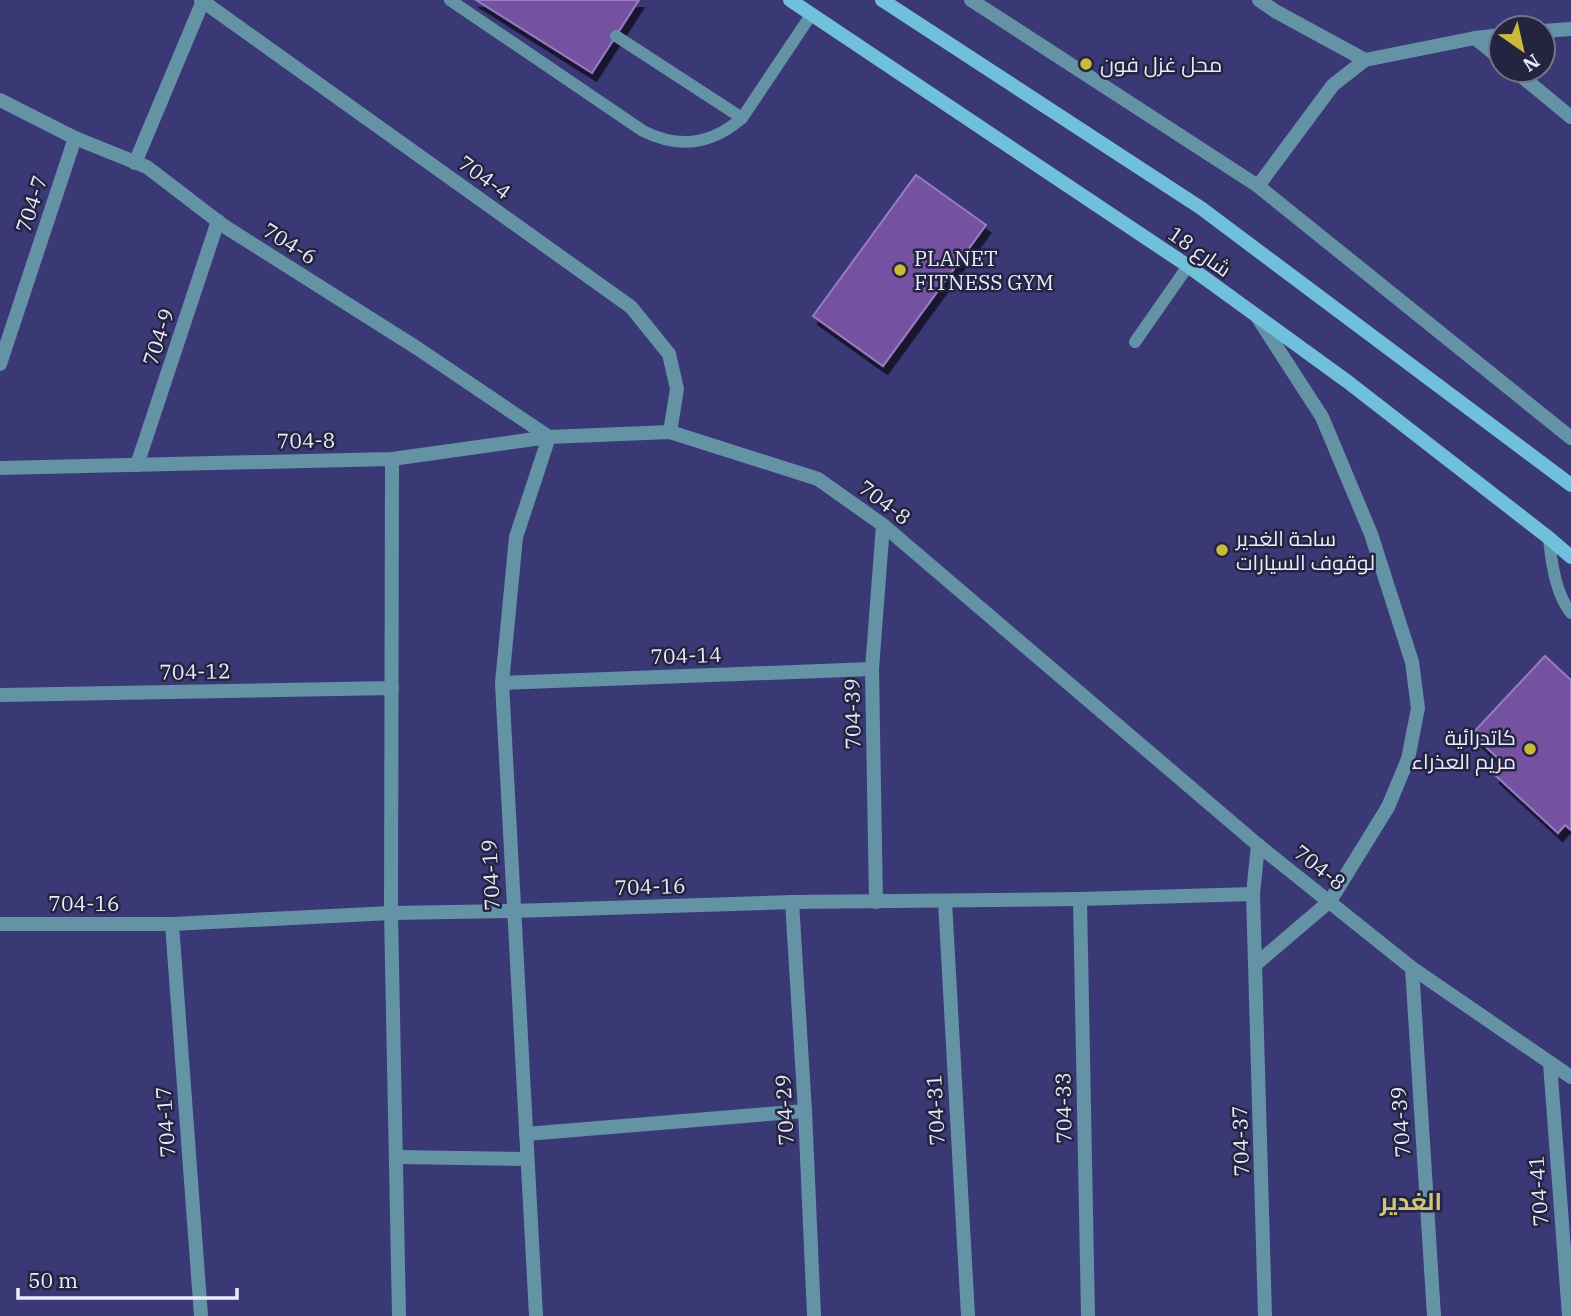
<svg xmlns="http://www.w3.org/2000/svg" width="1571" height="1316" viewBox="0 0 1571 1316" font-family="'IBM Plex Serif',Cairo,serif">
  <defs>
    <filter id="shadow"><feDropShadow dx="4.5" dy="8" stdDeviation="0" flood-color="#0009"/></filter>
  </defs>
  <rect width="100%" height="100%" fill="#3b3876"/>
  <g fill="#7451a1" stroke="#987cc0" stroke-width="2" filter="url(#shadow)">
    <path d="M476,0H639L592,73Z"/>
    <path d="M916,175L986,225L883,366L813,316Z"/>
    <path d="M1545,656L1571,680V830L1565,825L1558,833L1495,775L1505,765L1472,734Z"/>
  </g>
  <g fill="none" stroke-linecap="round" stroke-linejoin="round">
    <g stroke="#6393a4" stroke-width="12">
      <path d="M450,0L643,131C679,149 711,145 742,118L811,15"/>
      <path d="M616,36L742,118"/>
      <path d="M1135,342L1188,266"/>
      <path d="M1549,538C1551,561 1556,595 1571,613"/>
    </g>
    <g stroke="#6393a4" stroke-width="14">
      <path d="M201,0L631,307L669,354L677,389L670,432"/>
      <path d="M971,0L1258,186L1571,438"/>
      <path d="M1259,0L1275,11L1365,60"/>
      <path d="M1543,31L1571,29"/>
      <path d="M1475,38L1501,59"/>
      <path d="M1514,70L1571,117"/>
      <path d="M0,100L75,138L147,167L224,226L417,348L549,437L516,537L502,683L536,1316"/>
      <path d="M135,163L203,1"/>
      <path d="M1258,186L1333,85L1365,60L1475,38L1501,35"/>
      <path d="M0,364L75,138"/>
      <path d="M392,459L391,913L399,1316"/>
      <path d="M137,465L218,221"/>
      <path d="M0,468L392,459L549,437L670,432L818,479L883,525L1258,845L1412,968L1571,1077"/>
      <path d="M502,683L872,669"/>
      <path d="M0,695L392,688"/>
      <path d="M1253,894L1265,1316"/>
      <path d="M1080,899L1088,1316"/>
      <path d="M945,901L968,1316"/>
      <path d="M792,902L805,1111L814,1316"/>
      <path d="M876,902L872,669L883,525"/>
      <path d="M0,924H172L391,913L513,911L792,902L1080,899L1253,894L1258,845"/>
      <path d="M172,924L201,1316"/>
      <path d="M1256,964L1330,901L1388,807L1408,759L1418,708L1412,662L1371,534L1322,417L1258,318"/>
      <path d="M1412,968L1434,1316"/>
      <path d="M1550,1063L1569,1316"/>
      <path d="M526,1134L805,1111"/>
      <path d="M396,1157L527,1159"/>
    </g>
    <g stroke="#71c0db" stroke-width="14">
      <path d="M790,0L1188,266L1348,382L1549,538L1571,557"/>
      <path d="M882,0L1201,208L1571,485"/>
    </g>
  </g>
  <g fill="#caba3a" stroke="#242441" stroke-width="2.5">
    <circle cx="1086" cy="64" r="7"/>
    <circle cx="900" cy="270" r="7"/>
    <circle cx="1222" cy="550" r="7"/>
    <circle cx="1530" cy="749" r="7"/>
  </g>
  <g text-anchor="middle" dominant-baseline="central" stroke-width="5" stroke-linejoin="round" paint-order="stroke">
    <g font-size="21" fill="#eaebfa" stroke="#242441" text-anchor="start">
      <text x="1100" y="64">محل غزل فون</text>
      <text x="914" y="258">PLANET<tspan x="914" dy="24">FITNESS GYM</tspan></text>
      <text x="1236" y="538">ساحة الغدير<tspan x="1236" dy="24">لوقوف السيارات</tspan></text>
      <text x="1516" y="737" text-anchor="end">كاتدرائية<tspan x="1516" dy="24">مريم العذراء</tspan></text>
    </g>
    <g font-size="21" fill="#eaebfa" stroke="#242441">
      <text transform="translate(485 177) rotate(36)">704-4</text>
      <text transform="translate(31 204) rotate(-72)">704-7</text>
      <text transform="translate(290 243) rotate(32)">704-6</text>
      <text transform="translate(1200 251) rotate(35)">شارع 18</text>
      <text transform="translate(158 337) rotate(-72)">704-9</text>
      <text transform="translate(306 440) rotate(-1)">704-8</text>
      <text transform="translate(885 502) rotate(37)">704-8</text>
      <text transform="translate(686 655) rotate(-2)">704-14</text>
      <text transform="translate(195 671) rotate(-1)">704-12</text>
      <text transform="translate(852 714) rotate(-91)">704-39</text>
      <text transform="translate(1320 867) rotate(38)">704-8</text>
      <text transform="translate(490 875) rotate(-93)">704-19</text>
      <text transform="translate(650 886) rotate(-2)">704-16</text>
      <text x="84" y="903">704-16</text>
      <text transform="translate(1063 1108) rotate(-91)">704-33</text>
      <text transform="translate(784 1110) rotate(-93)">704-29</text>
      <text transform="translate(935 1110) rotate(-93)">704-31</text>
      <text transform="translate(165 1122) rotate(-94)">704-17</text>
      <text transform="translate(1400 1122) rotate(-94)">704-39</text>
      <text transform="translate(1240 1141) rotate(-92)">704-37</text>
      <text transform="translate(1538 1191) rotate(-94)">704-41</text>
    </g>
    <g font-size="24" font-weight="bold" fill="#cfc678" stroke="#242441">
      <text x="1411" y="1201">الغدير</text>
    </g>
  </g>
  <g transform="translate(1522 49) rotate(146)"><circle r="33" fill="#242441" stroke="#73748b" stroke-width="2"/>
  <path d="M0-5L12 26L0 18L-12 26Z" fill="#caba3a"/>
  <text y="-10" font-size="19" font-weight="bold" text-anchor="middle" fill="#eaebfa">N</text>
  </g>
  <path d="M18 1288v10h219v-10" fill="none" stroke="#eaebfa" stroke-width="3.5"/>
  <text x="28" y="1288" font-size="21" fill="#eaebfa" stroke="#242441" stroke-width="5" paint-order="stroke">50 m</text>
</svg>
